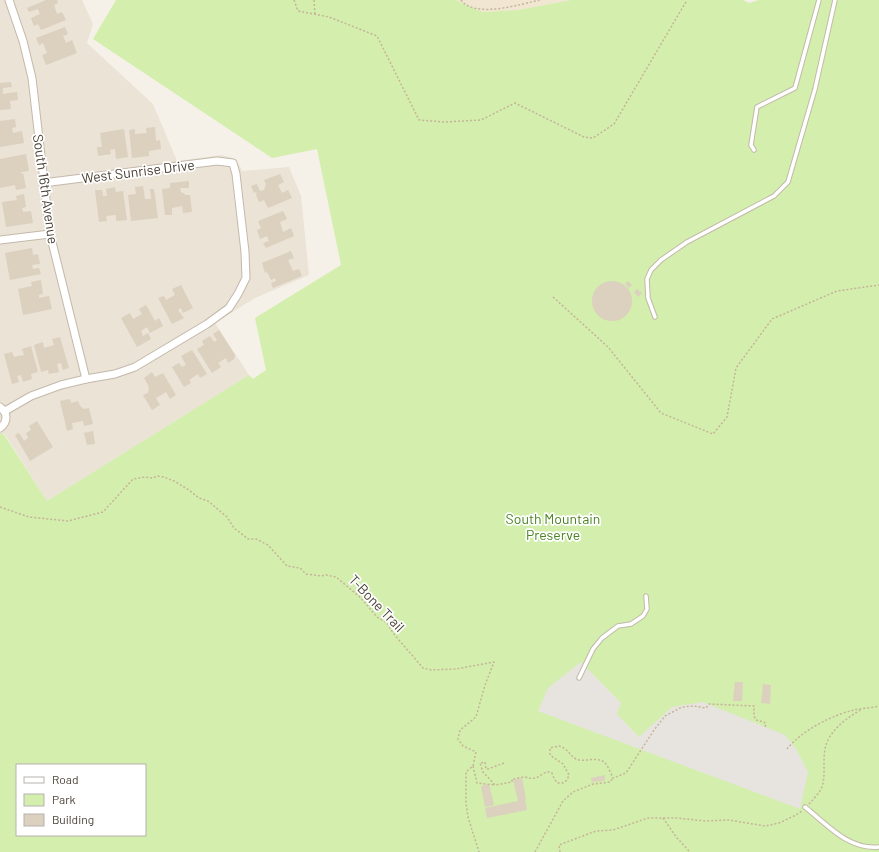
<svg xmlns="http://www.w3.org/2000/svg" width="879" height="852" viewBox="0 0 879 852" font-family="Barlow,sans-serif">
  <rect width="100%" height="100%" fill="#f6f1e8"/>
  <path fill="#eae3d6" d="M0,0H82L93,24L87,43L153,104L177,161L222,155L233,158L240,166L242,171L289,167L301,196L309,275L255,298L215,323L249,375L47,501L4,433L0,434Z"/>
  <path fill="#f0e6d1" d="M455,0H571L518,10L483,12Z"/>
  <path fill="#d3eead" fill-rule="evenodd" d="M116,0H455L483,12L518,10L571,0H743L749,3L759,0H879V852H0V434L3,433L47,501L249,375L253,379L266,370L255,318L341,265L317,149L272,158L93,39ZM17,765H145V835H17Z"/>
  <path fill="#e7e4e0" d="M581,662L621,703L617,714L639,737L672,707L703,702L785,735L796,749L808,772L800,809L538,711L548,688Z"/>
  <g fill="#dcd0bf">
    <path d="M46,0H57L58,3L54,5L57,14L62,12L66,20L41,30L38,24L34,26L31,18L40,14L38,9L29,12L27,8Z"/>
    <path d="M65,27L68,34L63,36L66,43L72,40L77,53L46,65L42,55L47,53L43,43L39,45L36,38Z"/>
    <path d="M11,82L12,87L3,88V94L17,92L18,100L10,101L11,109L0,110V83Z"/>
    <path d="M15,119L16,127L12,128L13,133L22,131L24,143L0,147V121Z"/>
    <path d="M155,127L156,141L160,140L161,149L149,151V156L132,158L129,130L135,129V134L147,133L146,128Z"/>
    <path d="M124,129L128,157L116,159L115,149L110,150L111,154L98,156L97,147H102L100,133Z"/>
    <path d="M26,154L29,171L21,172V174L23,173L26,188L16,190L15,185L0,188V159Z"/>
    <path d="M280,174L284,182L278,185L282,193L288,190L292,198L268,208L264,200L259,202L256,195L257,194L256,192L254,193L251,186L257,184L260,191L264,190L266,184L264,180Z"/>
    <path d="M189,181V188H180L181,192L186,195H190L192,212L183,213L182,206L172,208V215H165L162,189L170,188V183Z"/>
    <path d="M143,186L145,199H151L150,189H154L158,218L131,221L128,195L136,194L135,187Z"/>
    <path d="M115,187L116,192L123,191L127,220L116,221V215L106,216L107,221L99,222L95,190H102L103,196H107L106,189Z"/>
    <path d="M24,194L26,207L22,208L23,212L31,211L33,223L6,227L2,202L17,200L16,196Z"/>
    <path d="M283,211L287,219L280,222L283,232L291,228L294,236L266,248L263,243L269,241L267,236L260,239L257,230L261,228L258,221Z"/>
    <path d="M32,248L33,255L38,254L40,264L32,265L33,269L39,268L41,274L10,280L5,253Z"/>
    <path d="M291,251L294,258L288,260L293,271L299,269L302,276L273,288L271,283L276,281L275,278L271,280L267,272L265,273L262,263Z"/>
    <path d="M41,280L43,294L39,295V298L49,296L52,309L23,315L18,289L32,286L31,282Z"/>
    <path d="M628,281L632,285L629,288L625,284Z"/>
    <circle cx="612" cy="301" r="20"/>
    <path d="M181,285L193,308L183,313L181,308L178,310L184,318L172,324L158,298L164,296L166,300L175,295L172,289Z"/>
    <path d="M637,289L642,293L638,297L634,292Z"/>
    <path d="M146,305L155,321L159,318L163,326L150,333L147,327L141,331L143,336L148,333L151,339L137,347L121,318L130,313L133,319L142,314L139,309Z"/>
    <path d="M219,330L235,355L234,359L228,363L226,358L218,363L221,367L212,373L197,349L204,345L202,341L210,336L214,342L217,340L213,334Z"/>
    <path d="M60,337L69,368L63,370L61,363L57,364L59,372L49,374L48,370L41,372L34,345L43,342L44,348L54,345L52,339Z"/>
    <path d="M31,346L38,372L31,374L32,379L23,382L21,375L17,376L19,382L12,384L4,354L12,352L14,357L24,355L22,349Z"/>
    <path d="M192,350L207,374L200,378L198,374L189,380L191,383L184,387L172,367L179,363L182,367L186,365L181,356Z"/>
    <path d="M152,372L155,377L163,373L176,395L170,399L166,392L156,398L160,405L152,410L143,395L148,393L149,387L144,378Z"/>
    <path d="M70,399L71,403L78,401L80,406L84,409L89,408L93,424L84,426L83,421L72,423L73,429L67,431L60,401Z"/>
    <path d="M37,421L53,447L30,461L15,435L19,433L24,441L28,438L26,433L31,430L29,426Z"/>
    <path d="M93,431L95,444L87,445L84,433Z"/>
    <path d="M735,682H743L742,701H733Z"/>
    <path d="M763,684L771,685L770,704L761,703Z"/>
    <path d="M605,775V780L603,781L592,782L591,778Z"/>
    <path d="M522,778L526,799H525L527,810L487,818L485,808L518,801L513,780Z"/>
    <path d="M489,784L494,805L485,807L481,786Z"/>
  </g>
  <g fill="none" stroke-linecap="round" stroke-linejoin="round">
    <g stroke="#c3b9aa" stroke-width="5.5">
      <g id="service">
        <path d="M754,150L751,145L757,107L795,88L819,0"/>
        <path d="M655,317L648,298L647,279L651,270L661,260L687,242L774,196L788,182L815,89L835,0"/>
        <path d="M579,678L593,649L602,638L618,626L631,624L643,616L647,609L646,596"/>
        <path d="M805,807C828,825 848,850 879,847"/>
      </g>
    </g>
    <g stroke="#c3b9aa" stroke-width="9">
      <g id="minor">
        <path d="M9,0L23,41L32,78L50,234L86,379"/>
        <path d="M0,240L50,234"/>
        <path d="M0,407C8,413 8,422 0,428"/>
        <path d="M5,411L31,396L61,385L86,379L115,374L135,367L207,324L229,308L238,294L246,278L245,252L236,174L233,163L217,161L43,183"/>
      </g>
    </g>
    <g stroke="#c6b499" stroke-width="1.5" stroke-dasharray="2 2" stroke-linecap="butt">
      <path d="M294,0L298,11L329,17L377,36L419,120L444,122L481,120L515,103L584,137L593,138L614,124L687,0"/>
      <path d="M314,0L315,14"/>
      <path d="M461,0C475,19 521,4 540,0"/>
      <path d="M553,297L608,347L661,413L713,434L727,417L736,368L772,319L837,291L879,285"/>
      <path d="M0,507L29,517L68,521L103,512L133,479L145,477L153,478L157,476L164,477L174,481L189,490L199,498L208,501L227,517L234,528L248,539H256L268,545L287,566L300,568L306,574L321,576L326,575L336,577L361,598L377,617L387,623L393,633L423,668L431,670L456,669L494,662L485,685L476,717L460,730L458,739L463,746L476,752L473,766L466,772V803L468,817L479,852"/>
      <path d="M787,749C801,731 832,715 854,710C862,708 871,708 879,706"/>
      <path d="M504,763L488,769H486L485,762L480,763L483,772L495,785L512,782V779C516,779 521,777 525,777C529,778 531,779 535,778C541,777 545,769 552,773C555,782 559,787 567,780L569,775L563,764L550,755V748L559,746C569,749 569,755 576,759C585,763 599,755 606,764C609,768 611,774 613,778L626,773L654,730L665,716L682,707L694,706L706,708L709,704L754,706V716L756,720L764,722L766,724L765,727"/>
      <path d="M473,766L477,783L495,785"/>
      <path d="M809,804C814,798 822,791 823,783C826,770 821,754 828,740C836,725 849,717 862,709"/>
      <path d="M663,818L677,838L690,852"/>
      <path d="M535,852L563,801L573,792L593,784L610,782L613,778"/>
      <path d="M560,852L559,845L596,831L613,830L648,818H677L705,821L729,820L765,826L779,823L796,815L802,811"/>
    </g>
    <use href="#service" stroke="#fff" stroke-width="3.5"/>
    <use href="#minor" stroke="#fff" stroke-width="7"/>
  </g>
  <g text-anchor="middle" dominant-baseline="central" stroke-width="3.5" stroke-linejoin="round" paint-order="stroke">
    <g font-size="14" fill="#4a4236" stroke="#fff">
      <text transform="translate(138 171) rotate(-7)">West Sunrise Drive</text>
      <text transform="translate(46 189) rotate(82)">South 16th Avenue</text>
      <text transform="translate(377 603) rotate(46)">T-Bone Trail</text>
    </g>
    <g font-size="14" fill="#4a8421" stroke="#fff">
      <text x="553" y="518">South Mountain<tspan x="553" dy="16">Preserve</tspan></text>
    </g>
  </g>
  <rect x="16" y="764" width="130" height="72" fill="#ffffff" stroke="#b7b3af"/>
  <rect x="24" y="777" width="20" height="6" fill="#ffffff" stroke="#b7b3af"/>
  <text x="52" y="784" font-size="12" fill="#4a4236">Road</text>
  <rect x="24" y="794" width="20" height="12" fill="#d3eead" stroke="#b7b3af"/>
  <text x="52" y="804" font-size="12" fill="#4a4236">Park</text>
  <rect x="24" y="814" width="20" height="12" fill="#dcd0bf" stroke="#b7b3af"/>
  <text x="52" y="824" font-size="12" fill="#4a4236">Building</text>
</svg>
